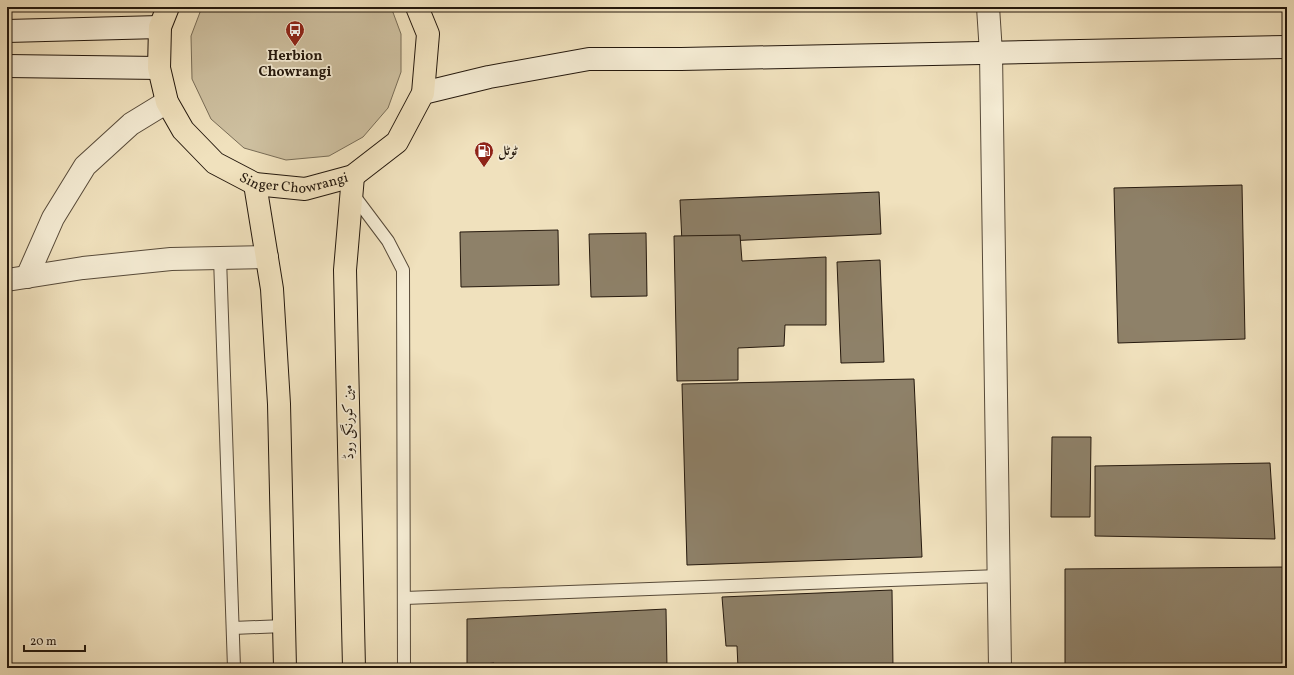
<svg xmlns="http://www.w3.org/2000/svg" width="1294" height="675" viewBox="0 0 1294 675" font-family="Vollkorn,Amiri,serif">
  <rect width="100%" height="100%" fill="#f0e1bd"/>
  <filter id="stains"><feTurbulence type="fractalNoise" baseFrequency=".005" numOctaves="4"/><feColorMatrix values="0 0 0 0 .2 0 0 0 0 .09 0 0 0 0 .02 0 0 0 .5 -.17"/></filter>
  <radialGradient id="worn" r=".72"><stop offset=".6" stop-color="#630" stop-opacity="0"/><stop offset="1" stop-color="#630" stop-opacity=".3"/></radialGradient>
  <path fill="#cdbf9f" stroke="#786c56" d="M202,7H391L401,34V72L388,108L363,137L329,156L286,160L244,148L211,119L192,79L191,36Z"/>
  <g fill="#8e8169" stroke="#24180d">
    <path d="M1242,185L1245,339L1118,343L1114,188Z"/>
    <path d="M879,192L881,234L682,243L680,200Z"/>
    <path d="M558,230L559,285L461,287L460,232Z"/>
    <path d="M646,233L647,296L591,297L589,234Z"/>
    <path d="M740,235L742,261L826,257V325H785L784,346L738,348V380L677,381L674,236Z"/>
    <path d="M880,260L884,362L841,363L837,262Z"/>
    <path d="M914,379L922,557L687,565L682,384Z"/>
    <path d="M1052,437H1091L1090,517H1051Z"/>
    <path d="M1270,463L1275,539L1095,536V466Z"/>
    <path d="M1287,567V668H1065V569Z"/>
    <path d="M892,590L893,668H738L737,646H726L722,597Z"/>
    <path d="M666,609L667,668H495L494,663L467,666V619Z"/>
  </g>
  <g fill="none" stroke-linecap="round" stroke-linejoin="round">
    <g stroke="#574a39" stroke-width="14">
      <g id="lane">
        <path d="M352,193L388,241L403,270L404,668"/>
        <path d="M220,258L234,668"/>
        <path d="M405,598L999,576"/>
        <path d="M233,628L284,626"/>
      </g>
    </g>
    <g stroke="#574a39" stroke-width="24">
      <g id="street">
        <path d="M988,7L991,53L1000,668"/>
        <path d="M27,277L53,218L85,166L131,124L167,102"/>
        <path d="M7,280L83,268L171,259L267,257"/>
      </g>
    </g>
    <g stroke="#24180d" stroke-width="24">
      <g id="secondary">
        <path d="M7,31L160,27"/>
        <path d="M7,66L159,68"/>
        <path d="M423,93L489,77L589,59H681L1287,47"/>
      </g>
    </g>
    <g stroke="#24180d" stroke-width="24">
      <g id="primary">
        <path id="s1" d="M168,7L160,27L159,68L167,102L183,130L215,163L255,184L305,189L353,176L397,142L423,93L428,34L417,7"/>
        <path d="M353,176L345,270L354,668"/>
        <path d="M255,184L272,289L279,404L285,668"/>
      </g>
    </g>
    <use href="#lane" stroke="#f5ecd4" stroke-width="12"/>
    <use href="#street" stroke="#f5ecd4" stroke-width="22"/>
    <use href="#secondary" stroke="#f5ecd4" stroke-width="22"/>
    <use href="#primary" stroke="#f0e1bd" stroke-width="22"/>
  </g>
  <defs>
    <g id="bus-pin" transform="scale(1)"><path d="M0 17L-7.5 6A9.5 9.5 0 1 1 7.5 6Z" fill="#8f2418" stroke="#f5ecd4"/><path d="M-5-6H5V4H4V6H2V4H-2V6H-4V4H-5ZM-3.5-4V0h7V-4ZM-3.5 1.2v1.5H-2V1.2ZM2 1.2v1.5H3.5V1.2Z" fill="#fff"/></g>
    <g id="fuel-pin" transform="scale(1)"><path d="M0 17L-7.5 6A9.5 9.5 0 1 1 7.5 6Z" fill="#8f2418" stroke="#f5ecd4"/><path d="M-5.5-6h7V0h2V4h1.3V-2.5L3-4.5l.8-.8L6-3V5H2.5V1h-1V6h-7ZM-4.2-4.7v3.2H.2V-4.7Z" fill="#fff"/></g>
  </defs>
  <g fill-rule="evenodd">
    <use href="#bus-pin" x="295" y="30"/>
    <use href="#fuel-pin" x="484" y="151"/>
  </g>
  <g text-anchor="middle" dominant-baseline="central" stroke-width="3.5" stroke-linejoin="round" paint-order="stroke">
    <g font-size="14" font-weight="bold" fill="#24180d" stroke="#f5ecd4">
      <text x="295" y="56">Herbion<tspan x="295" dy="16">Chowrangi</tspan></text>
      <text x="498" y="151" text-anchor="start">ٹوٹل</text>
    </g>
    <g font-size="14" fill="#24180d" stroke="#f5ecd4">
      <text stroke="none"><textPath href="#s1" startOffset="260">Singer Chowrangi</textPath></text>
      <text transform="translate(349 422) rotate(-91)">مین کورنگی روڈ</text>
    </g>
  </g>
  <rect width="1294" height="675" fill="none" stroke="#f0e1bd" stroke-width="24"/>
  <rect x="8" y="8" width="1278" height="659" fill="none" stroke="#24180d" stroke-width="2"/>
  <rect x="12" y="12" width="1270" height="651" fill="none" stroke="#24180d"/>
  <path d="M24 645v6h61v-6" fill="none" stroke="#24180d" stroke-width="2"/>
  <text x="30" y="645" font-size="12" fill="#24180d" stroke="#f5ecd4" stroke-width="3" paint-order="stroke">20 m</text>
  <rect width="100%" height="100%" filter="url(#stains)"/>
  <rect width="100%" height="100%" fill="url(#worn)"/>
</svg>
